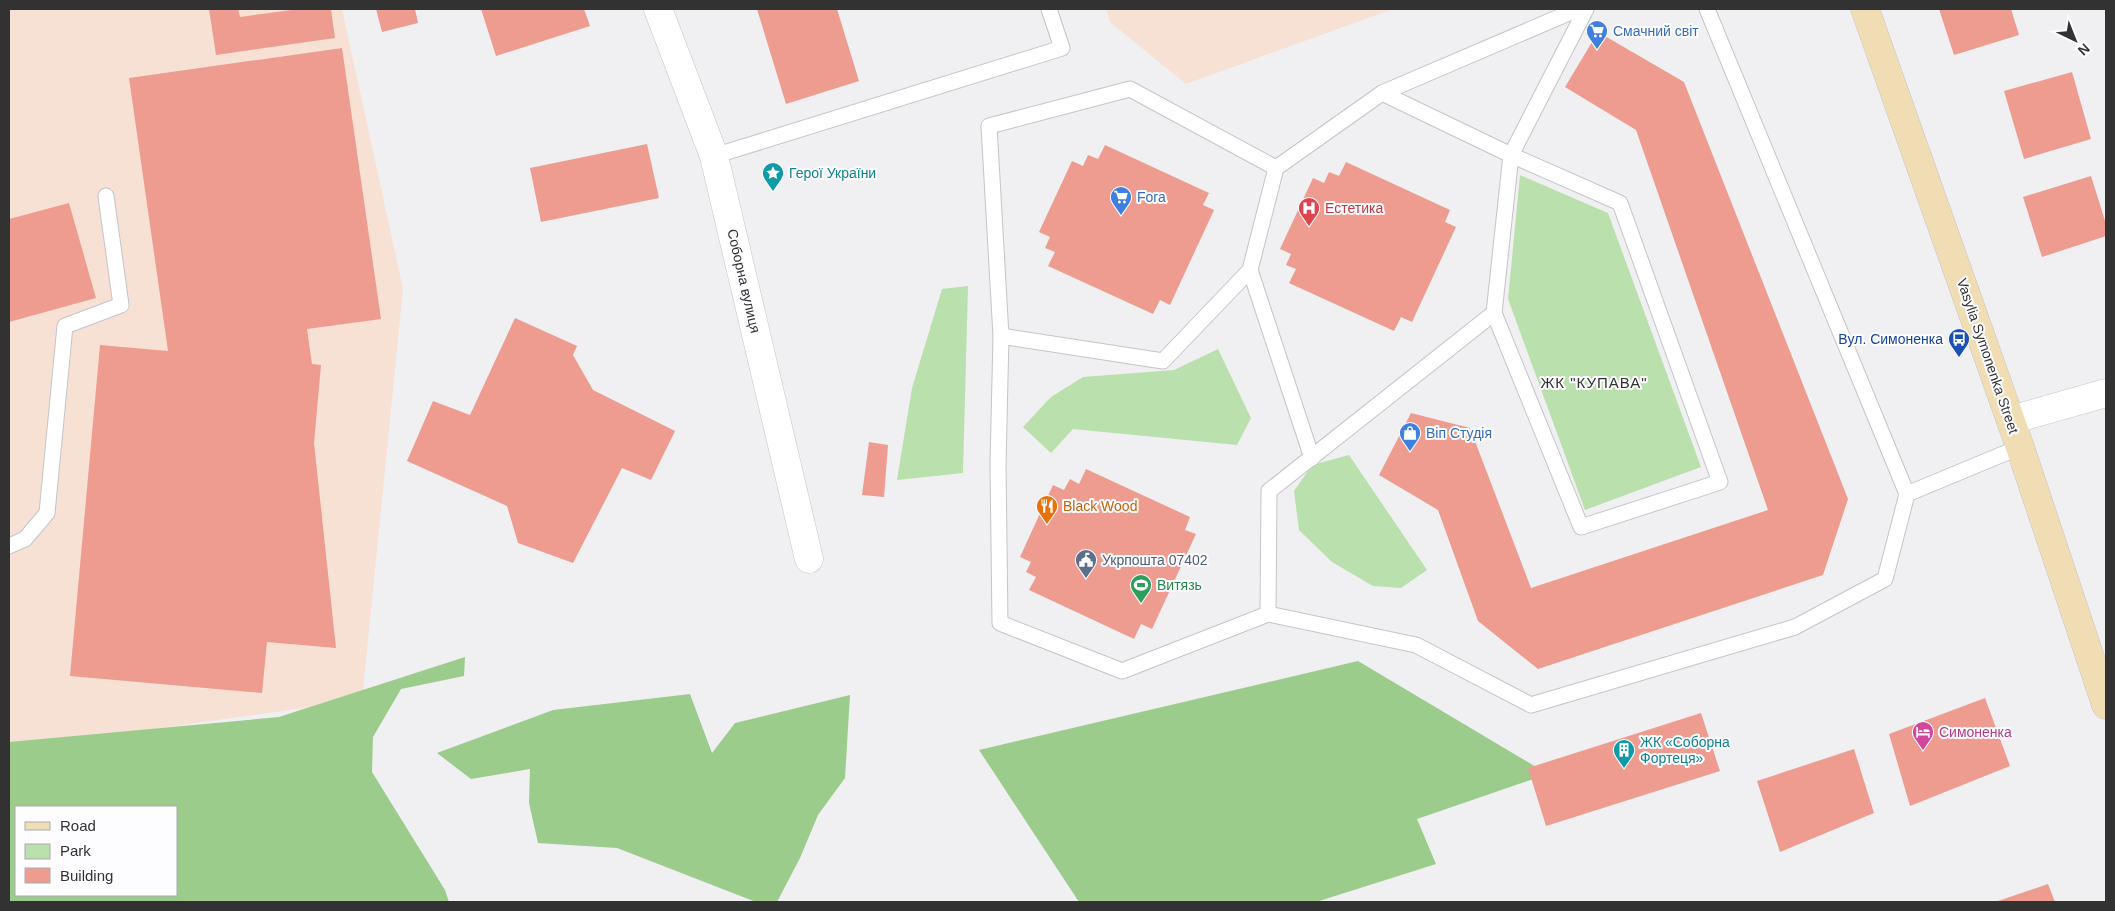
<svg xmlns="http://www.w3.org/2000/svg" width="2115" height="911" viewBox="0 0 2115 911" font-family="Arial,sans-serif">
  <rect width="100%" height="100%" fill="#f0eff2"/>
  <g fill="#f7e1d4">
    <path d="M9,9H342L403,289L362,700L9,749Z"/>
    <path d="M1106,9H1393L1186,84L1110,22Z"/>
  </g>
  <g fill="#bae1ad">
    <path d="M1520,175L1608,213L1701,467L1585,510L1508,299Z"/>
    <path d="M968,286L963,473L897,480L912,388L942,289Z"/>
    <path d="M1218,349L1251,418L1237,445L1073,429L1051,453L1023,427L1051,397L1083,377L1174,370Z"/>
    <path d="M1349,455L1427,570L1401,588L1373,586L1332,562L1299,530L1294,491L1312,465Z"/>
  </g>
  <g fill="#9ccc8c" fill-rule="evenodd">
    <path d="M465,657L464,676L401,689L373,737L372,772L445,890L449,902H9V742L279,717ZM16,807H176V895H16Z"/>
    <path d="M1358,661L1548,774L1417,819L1436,864L1316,902H1079L979,750Z"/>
    <path d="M690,694L712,753L735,723L850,695L845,778L818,815L800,858L777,902H756L617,848L538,843L529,803L530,769L471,779L437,753L553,710Z"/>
  </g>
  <g fill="#ee9c8f">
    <path d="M209,9H238L240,17L299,9H331L335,38L216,55Z"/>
    <path d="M376,9H415L418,23L382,32Z"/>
    <path d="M481,9H584L590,26L496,56Z"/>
    <path d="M757,9H837L859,81L786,104Z"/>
    <path d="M1939,9H2011L2019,35L1954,55Z"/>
    <path d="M1598,32L1684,82L1848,499L1823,575L1538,669L1478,621L1438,510L1379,475L1411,413L1470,428L1531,588L1768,510L1636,130L1565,87Z"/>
    <path d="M342,48L381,319L307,329L312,364L321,365L314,443L336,648L267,642L262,693L70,676L100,345L168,351L129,78Z"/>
    <path d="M2072,72L2091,139L2024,159L2004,91Z"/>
    <path d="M647,144L659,198L541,222L530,168Z"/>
    <path d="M1105,145L1209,193L1203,205L1214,210L1170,305L1160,300L1153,314L1048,266L1055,252L1045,248L1050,237L1039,232L1072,161L1083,166L1088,155L1098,159Z"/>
    <path d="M1346,162L1450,210L1445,222L1456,227L1412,322L1401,317L1394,331L1289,283L1296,269L1286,265L1291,254L1280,249L1313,178L1324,183L1329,172L1339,176Z"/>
    <path d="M2091,176L2106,224V236L2042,257L2023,197Z"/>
    <path d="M69,203L96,298L9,322V219Z"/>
    <path d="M515,318L577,346L573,355L593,390L675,431L651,480L622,468L573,563L518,543L507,506L407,461L433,401L470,415Z"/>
    <path d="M869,442L888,445L884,497L862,495Z"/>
    <path d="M1086,469L1190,517L1185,530L1196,534L1152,629L1141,624L1134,639L1029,590L1036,577L1026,572L1031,562L1020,557L1053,485L1064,490L1070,479L1079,484Z"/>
    <path d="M1985,698L2010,766L1910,806L1889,734Z"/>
    <path d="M1701,713L1720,771L1546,826L1528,768Z"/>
    <path d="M1854,749L1874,813L1780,852L1757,781Z"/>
    <path d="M2048,884L2055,902H1995Z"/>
  </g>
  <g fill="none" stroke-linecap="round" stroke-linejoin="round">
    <g stroke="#c5c4c8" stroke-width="17">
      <g id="lane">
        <path d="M1578,9L1382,93L1276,168L1130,89L989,126L1001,336L998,464L1000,623L1122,671L1268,614L1416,645L1531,705L1795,627L1885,579L1907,494L2020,447"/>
        <path d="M1707,9L1907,494"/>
        <path d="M714,156L1062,48L1049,9"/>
        <path d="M1250,270L1312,458"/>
        <path d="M1494,313L1581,527L1720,482L1620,203L1511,155L1586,9"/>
        <path d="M1001,336L1163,361L1250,270L1276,168"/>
        <path d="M9,546L25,539L47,513L65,326L121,305L106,196"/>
        <path d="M1268,614L1269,491L1494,313L1511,155L1382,93"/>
      </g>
    </g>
    <g stroke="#c5c4c8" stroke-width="29">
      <g id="street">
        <path d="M658,9L714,156L809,559"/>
        <path d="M2011,420L2106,393"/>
      </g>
    </g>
    <g stroke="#c5c4c8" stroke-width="29">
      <path id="secondary" d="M1865,9L2020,447L2106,705"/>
    </g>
    <use href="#lane" stroke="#fff" stroke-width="15"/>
    <use href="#street" stroke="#fff" stroke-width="28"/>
    <use href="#secondary" stroke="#f1ddb4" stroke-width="28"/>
  </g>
  <defs>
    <g id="supermarket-pin" transform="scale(1.125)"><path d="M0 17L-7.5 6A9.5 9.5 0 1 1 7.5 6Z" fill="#3f7fe0" stroke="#fdfcff"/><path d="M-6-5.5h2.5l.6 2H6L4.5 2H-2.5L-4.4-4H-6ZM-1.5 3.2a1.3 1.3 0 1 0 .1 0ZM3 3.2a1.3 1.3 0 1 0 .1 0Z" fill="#fff"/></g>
    <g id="sight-pin" transform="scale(1.125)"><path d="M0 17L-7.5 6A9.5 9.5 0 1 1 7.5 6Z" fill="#0f9aa8" stroke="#fdfcff"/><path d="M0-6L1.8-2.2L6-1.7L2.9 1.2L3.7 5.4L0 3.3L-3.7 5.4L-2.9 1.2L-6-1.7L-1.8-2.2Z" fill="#fff"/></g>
    <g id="hospital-pin" transform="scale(1.125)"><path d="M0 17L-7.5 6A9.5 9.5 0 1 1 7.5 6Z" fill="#e0444e" stroke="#fdfcff"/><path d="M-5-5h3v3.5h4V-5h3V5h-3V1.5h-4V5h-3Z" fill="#fff"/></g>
    <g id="bus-pin" transform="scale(1.125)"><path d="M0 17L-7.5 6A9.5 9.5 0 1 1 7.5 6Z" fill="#1a4fb4" stroke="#fdfcff"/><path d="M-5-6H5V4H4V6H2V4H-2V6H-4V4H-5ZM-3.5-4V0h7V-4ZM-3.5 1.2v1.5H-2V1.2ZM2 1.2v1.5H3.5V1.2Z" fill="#fff"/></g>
    <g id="shop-pin" transform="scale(1.125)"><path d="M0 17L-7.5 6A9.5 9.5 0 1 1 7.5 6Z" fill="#3f7fe0" stroke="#fdfcff"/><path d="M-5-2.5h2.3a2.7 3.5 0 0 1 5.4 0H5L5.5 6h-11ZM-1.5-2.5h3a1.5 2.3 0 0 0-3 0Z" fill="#fff"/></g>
    <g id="restaurant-pin" transform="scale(1.125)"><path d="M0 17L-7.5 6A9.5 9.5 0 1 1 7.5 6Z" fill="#e8710a" stroke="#fdfcff"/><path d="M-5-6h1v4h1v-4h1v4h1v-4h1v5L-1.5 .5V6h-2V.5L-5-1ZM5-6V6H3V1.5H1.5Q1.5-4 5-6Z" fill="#fff"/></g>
    <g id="civic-pin" transform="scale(1.125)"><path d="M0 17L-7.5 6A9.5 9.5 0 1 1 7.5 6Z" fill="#5c6f8a" stroke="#fdfcff"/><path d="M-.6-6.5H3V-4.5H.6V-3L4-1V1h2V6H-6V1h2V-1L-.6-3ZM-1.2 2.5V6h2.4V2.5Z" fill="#fff"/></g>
    <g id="stadium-pin" transform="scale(1.125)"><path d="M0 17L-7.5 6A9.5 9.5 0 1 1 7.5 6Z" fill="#2e9e5b" stroke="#fdfcff"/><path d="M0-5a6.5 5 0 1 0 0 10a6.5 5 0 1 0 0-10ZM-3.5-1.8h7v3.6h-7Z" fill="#fff"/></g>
    <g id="hotel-pin" transform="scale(1.125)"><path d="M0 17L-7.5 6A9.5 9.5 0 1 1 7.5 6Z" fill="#d1479c" stroke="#fdfcff"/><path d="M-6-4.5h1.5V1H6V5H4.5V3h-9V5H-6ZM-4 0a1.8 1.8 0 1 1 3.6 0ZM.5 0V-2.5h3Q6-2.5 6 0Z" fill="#fff"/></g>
    <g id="building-pin" transform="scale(1.125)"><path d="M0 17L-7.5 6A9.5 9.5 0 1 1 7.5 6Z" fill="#0f9aa8" stroke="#fdfcff"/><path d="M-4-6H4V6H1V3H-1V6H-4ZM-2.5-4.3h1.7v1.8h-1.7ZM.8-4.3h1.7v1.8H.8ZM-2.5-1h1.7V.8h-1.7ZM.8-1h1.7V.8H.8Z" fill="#fff"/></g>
  </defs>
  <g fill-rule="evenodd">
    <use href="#supermarket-pin" x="1597" y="31"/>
    <use href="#sight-pin" x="773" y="173"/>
    <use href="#supermarket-pin" x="1121" y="197"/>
    <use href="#hospital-pin" x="1309" y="208"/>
    <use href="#bus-pin" x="1959" y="339"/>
    <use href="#shop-pin" x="1410" y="433"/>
    <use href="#restaurant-pin" x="1047" y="506"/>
    <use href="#civic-pin" x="1086" y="560"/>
    <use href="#stadium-pin" x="1141" y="585"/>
    <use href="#hotel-pin" x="1923" y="732"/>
    <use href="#building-pin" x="1624" y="750"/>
  </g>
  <g text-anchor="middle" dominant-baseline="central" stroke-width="4" stroke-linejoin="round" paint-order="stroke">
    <g font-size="14" fill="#366cbe" stroke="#fdfcff" text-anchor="start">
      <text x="1613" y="31">Смачний світ</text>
      <text x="1137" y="197">Fora</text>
      <text x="1426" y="433">Віп Студія</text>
    </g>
    <g font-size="14" fill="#0d838f" stroke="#fdfcff" text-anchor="start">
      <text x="789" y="173">Герої України</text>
      <text x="1640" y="742">ЖК «Соборна<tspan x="1640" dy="16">Фортеця»</tspan></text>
    </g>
    <g font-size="14" fill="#be3a42" stroke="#fdfcff" text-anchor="start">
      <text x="1325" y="208">Естетика</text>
    </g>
    <g font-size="14" fill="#323233" stroke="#fdfcff">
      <text transform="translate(744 281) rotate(77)">Соборна вулиця</text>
      <text transform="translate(1988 356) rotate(71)">Vasylia Symonenka Street</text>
    </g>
    <g font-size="14" fill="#164399" stroke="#fdfcff" text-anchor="end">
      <text x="1943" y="339">Вул. Симоненка</text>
    </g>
    <g font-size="14" fill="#c56008" stroke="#fdfcff" text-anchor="start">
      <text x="1063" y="506">Black Wood</text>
    </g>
    <g font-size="14" fill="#4e5e75" stroke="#fdfcff" text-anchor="start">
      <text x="1102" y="560">Укрпошта 07402</text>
    </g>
    <g font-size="14" fill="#27864d" stroke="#fdfcff" text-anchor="start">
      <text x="1157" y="585">Витязь</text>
    </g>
    <g font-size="14" fill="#b23c85" stroke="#fdfcff" text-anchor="start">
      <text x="1939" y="732">Симоненка</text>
    </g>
    <g font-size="15" letter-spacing="1" fill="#323233" stroke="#fdfcff">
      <text x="1594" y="382">ЖК "КУПАВА"</text>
    </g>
  </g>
  <rect width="2115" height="911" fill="none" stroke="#323233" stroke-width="20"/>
  <rect x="15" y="806" width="162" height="90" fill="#fdfcff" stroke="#acabad"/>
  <rect x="25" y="822" width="25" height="8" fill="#f1ddb4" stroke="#acabad"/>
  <text x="60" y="831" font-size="15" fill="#323233">Road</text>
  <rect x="25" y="844" width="25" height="15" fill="#bae1ad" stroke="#acabad"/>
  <text x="60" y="856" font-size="15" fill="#323233">Park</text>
  <rect x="25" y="868" width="25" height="15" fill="#ee9c8f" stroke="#acabad"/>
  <text x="60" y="881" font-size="15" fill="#323233">Building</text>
  <g transform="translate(2075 40) rotate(137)" stroke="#fdfcff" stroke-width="4" paint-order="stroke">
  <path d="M0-4L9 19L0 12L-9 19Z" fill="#323233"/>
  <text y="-8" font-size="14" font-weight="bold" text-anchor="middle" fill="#323233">N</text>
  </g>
</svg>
